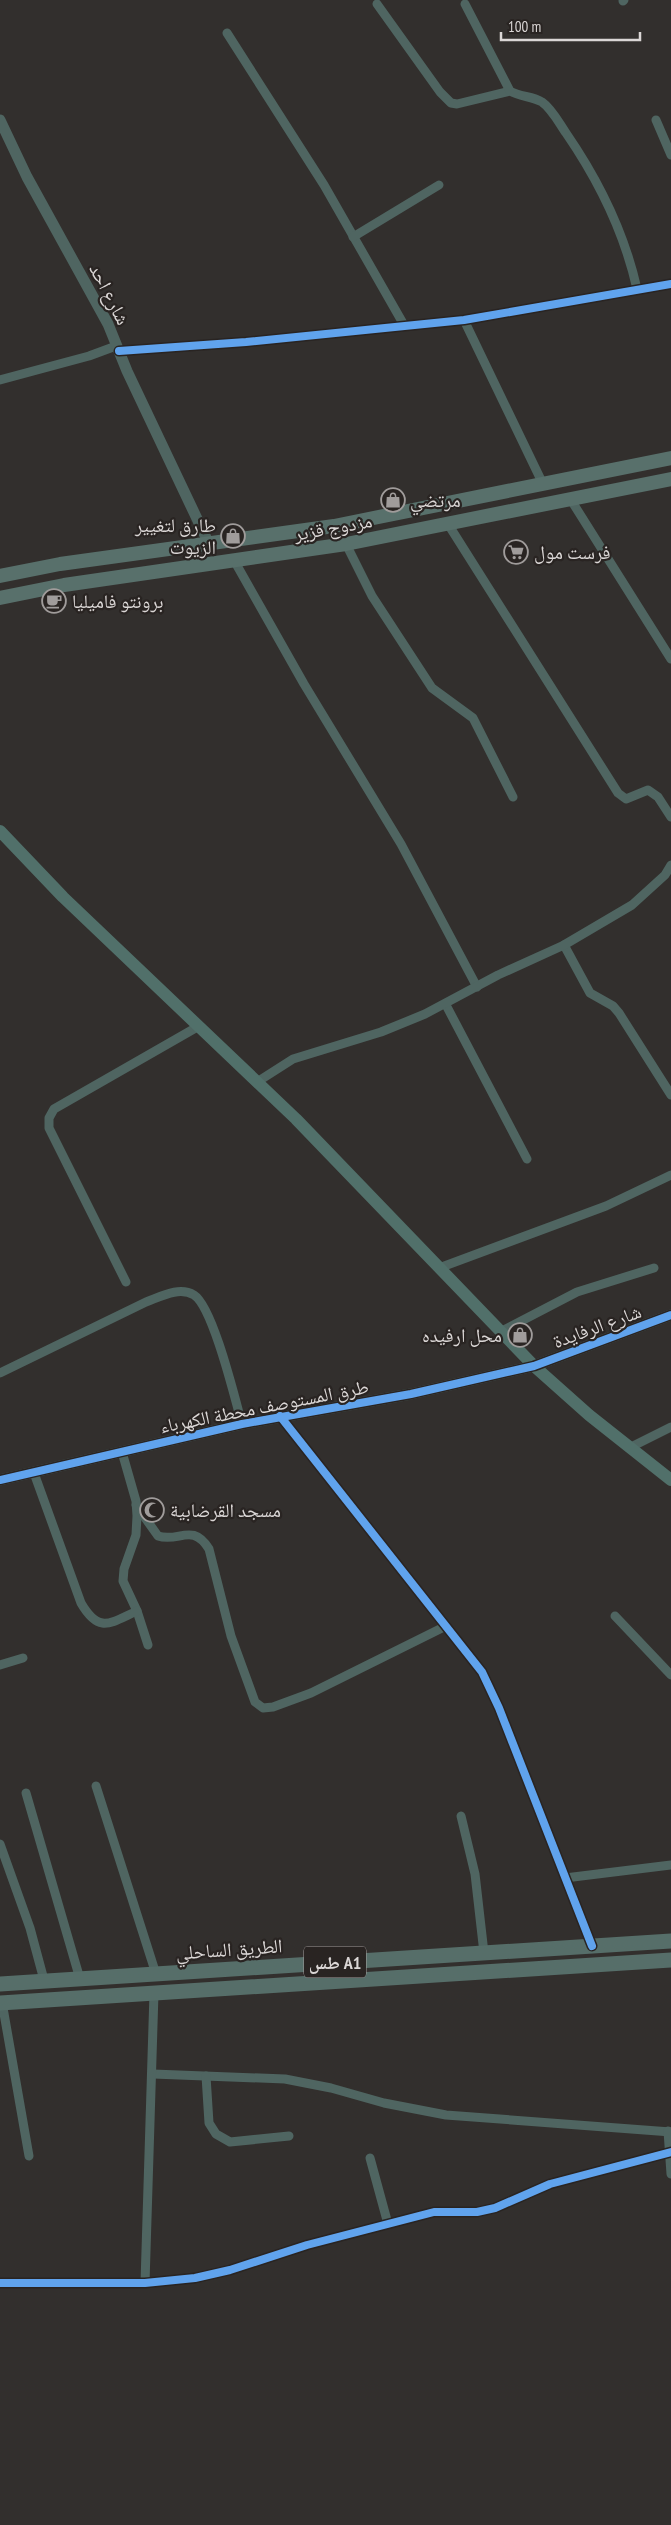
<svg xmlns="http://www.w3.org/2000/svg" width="671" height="2525" viewBox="0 0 671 2525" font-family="'PT Sans Narrow','Noto Naskh Arabic',sans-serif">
  <rect width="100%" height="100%" fill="#322f2d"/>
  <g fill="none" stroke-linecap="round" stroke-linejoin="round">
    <g stroke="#4f6561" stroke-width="9">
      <path d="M623,1L624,0"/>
      <path d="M377,4L440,92L451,103L457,104L510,91"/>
      <path d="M465,4L510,91C520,97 532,96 542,102C552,109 559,123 566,133C599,181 624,231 637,289"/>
      <path d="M227,33L324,185L404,325"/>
      <path d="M656,120L671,155"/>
      <path d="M353,237L439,185"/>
      <path d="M464,320L542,482"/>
      <path d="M119,351L246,342L464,320L671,284"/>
      <path d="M0,380L89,356L116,346"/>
      <path d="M571,500L671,659"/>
      <path d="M448,524L618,793L626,799L648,790L658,797L671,817"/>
      <path d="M346,544L372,596L432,688L473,718L513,797"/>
      <path d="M235,562L304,684L401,844L477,987"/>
      <path d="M564,945L590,993L613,1006L619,1013L671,1095"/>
      <path d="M446,1005L527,1159"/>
      <path d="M257,1082L293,1059L381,1032L425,1014L498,975L564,945L632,905L665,875L671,865"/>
      <path d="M439,1268L606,1206L671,1175"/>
      <path d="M126,1282L49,1128V1118L54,1109L199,1026"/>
      <path d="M500,1332L577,1292L654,1268"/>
      <path d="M0,1373L146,1302C160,1297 179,1286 194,1295C213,1307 235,1399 242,1424"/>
      <path d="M280,1416L482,1672L499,1708L592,1946"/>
      <path d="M629,1448L671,1427"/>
      <path d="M122,1452L136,1501L137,1516L136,1535L124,1569L123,1581L137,1611L148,1645"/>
      <path d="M34,1473L81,1603C99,1634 110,1623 137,1611"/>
      <path d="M136,1505L158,1536C179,1543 192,1522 209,1549L231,1636L255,1702L263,1708L273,1707L311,1693L446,1626"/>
      <path d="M615,1616L671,1675"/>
      <path d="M0,1665L23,1658"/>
      <path d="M96,1786L156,1974"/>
      <path d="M26,1793L80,1979"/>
      <path d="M461,1816L475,1874L484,1953"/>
      <path d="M0,1844L30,1928L44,1980"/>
      <path d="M565,1878L671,1865"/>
      <path d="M2,2002L29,2156"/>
      <path d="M153,2074L285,2079L331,2088L384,2103L446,2115L671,2132"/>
      <path d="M206,2076L209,2123L216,2134L230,2142L289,2136"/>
      <path d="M668,2131L671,2174"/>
      <path d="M370,2158L388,2224"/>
      <path d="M0,2283H145L195,2278L230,2270L307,2245L434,2212H477L495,2208L550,2184L671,2152"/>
      <path d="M145,2283L154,1993"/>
    </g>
    <g stroke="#4f6561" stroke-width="11">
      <path d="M0,120L27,177L108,324L127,371L209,544"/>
      <path d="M0,1480L242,1424L411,1394L534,1366L671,1315"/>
    </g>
    <path stroke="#51706a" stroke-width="12" d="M0,831L63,897L296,1119L534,1366L589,1415L671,1480"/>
    <g stroke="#58706b" stroke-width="14">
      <path d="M0,576L60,564L334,526L671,458"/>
      <path d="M0,598L64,585L346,544L671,479"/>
    </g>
    <g stroke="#566e69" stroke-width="15">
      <path d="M0,1984L671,1941"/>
      <path d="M0,2003L671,1960"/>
    </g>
    <g stroke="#292422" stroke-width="11">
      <g id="cycleway">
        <path d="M119,351L246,342L464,320L671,284"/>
        <path d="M280,1416L482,1672L499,1708L592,1946"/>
        <path d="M0,1480L242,1424L411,1394L534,1366L671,1315"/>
        <path d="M0,2283H145L195,2278L230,2270L307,2245L434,2212H477L495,2208L550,2184L671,2152"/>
      </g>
    </g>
    <use href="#cycleway" stroke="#60a3ed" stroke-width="8"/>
  </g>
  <defs>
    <g id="shop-ring" transform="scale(1.25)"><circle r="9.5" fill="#292422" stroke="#a09c9b" stroke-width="1.5"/><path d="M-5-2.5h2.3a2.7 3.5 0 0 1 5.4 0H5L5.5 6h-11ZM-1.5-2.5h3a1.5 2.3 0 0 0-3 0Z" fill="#a09c9b"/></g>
    <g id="supermarket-ring" transform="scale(1.25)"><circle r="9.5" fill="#292422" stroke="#a09c9b" stroke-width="1.5"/><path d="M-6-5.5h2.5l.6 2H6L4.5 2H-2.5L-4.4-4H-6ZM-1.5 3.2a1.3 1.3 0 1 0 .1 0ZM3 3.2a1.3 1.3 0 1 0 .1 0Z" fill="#a09c9b"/></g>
    <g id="cafe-ring" transform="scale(1.25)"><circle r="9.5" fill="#292422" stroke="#a09c9b" stroke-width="1.5"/><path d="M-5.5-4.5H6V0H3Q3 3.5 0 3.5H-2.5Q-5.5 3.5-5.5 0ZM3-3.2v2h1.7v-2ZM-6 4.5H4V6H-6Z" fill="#a09c9b"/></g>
    <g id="mosque-ring" transform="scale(1.25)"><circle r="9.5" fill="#292422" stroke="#a09c9b" stroke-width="1.5"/><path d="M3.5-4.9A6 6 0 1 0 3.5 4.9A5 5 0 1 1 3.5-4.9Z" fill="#a09c9b"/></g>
  </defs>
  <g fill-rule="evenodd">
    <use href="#shop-ring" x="393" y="500"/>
    <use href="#shop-ring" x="233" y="536"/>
    <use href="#supermarket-ring" x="516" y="552"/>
    <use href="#cafe-ring" x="54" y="601"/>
    <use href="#shop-ring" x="520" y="1335"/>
    <use href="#mosque-ring" x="152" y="1510"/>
  </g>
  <g text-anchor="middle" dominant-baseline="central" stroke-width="4.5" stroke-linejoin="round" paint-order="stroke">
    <rect fill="#292422" stroke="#a6a1a0" stroke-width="1" x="304" y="1946.5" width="62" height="31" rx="4"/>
    <g font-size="18" font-weight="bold" fill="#dbd7d6">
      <text x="335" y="1962">طس A1</text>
    </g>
    <g font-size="19" fill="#dbd7d6" stroke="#292422">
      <text transform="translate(110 294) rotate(63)">شارع احد</text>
      <text transform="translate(333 527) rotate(-10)">مزدوج قزير</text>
      <text transform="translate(597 1326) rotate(-20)">شارع الرفايدة</text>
      <text transform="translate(264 1406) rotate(-11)">طرق المستوصف محطة الكهرباء</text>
      <text transform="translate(229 1949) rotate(-4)">الطريق الساحلي</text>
    </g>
    <g font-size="19" fill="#dbd7d6" stroke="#292422" text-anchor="start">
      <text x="410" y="500">مرتضي</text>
      <text x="216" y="525" text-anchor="end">طارق لتغيير<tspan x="216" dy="22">الزيوت</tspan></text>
      <text x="534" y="552">فرست مول</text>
      <text x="72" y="601">برونتو فاميليا</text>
      <text x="502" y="1335" text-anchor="end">محل ارفيده</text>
      <text x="170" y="1510">مسجد القرضابية</text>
    </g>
  </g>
  <path d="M501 32v8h139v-8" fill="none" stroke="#dbd7d6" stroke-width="2.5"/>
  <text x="508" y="32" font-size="15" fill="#dbd7d6" stroke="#292422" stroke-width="4" paint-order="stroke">100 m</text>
</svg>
